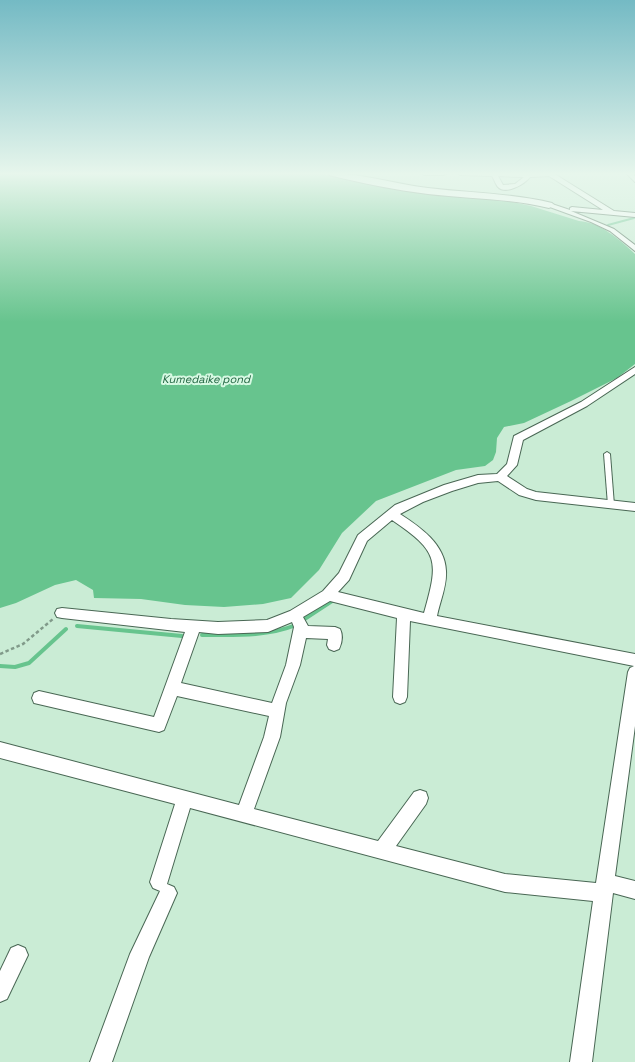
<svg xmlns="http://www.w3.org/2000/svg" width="635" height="1062" viewBox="0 0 635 1062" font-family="'Space Grotesk',sans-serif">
  <rect width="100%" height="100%" fill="#caecd5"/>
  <path fill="#67c48e" d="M0,173H317L407,191L498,199L531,206L579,221C600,222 620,240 635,254V364L617,378L571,401L524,423L504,427L497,438L496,452L493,460L485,466L456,470L376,501L342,533L319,570L291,598L263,604L224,607L185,605L141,599L94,598L93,590L76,580L55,585L16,603L0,608Z"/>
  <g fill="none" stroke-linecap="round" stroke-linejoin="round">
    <path stroke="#67c48e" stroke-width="2" d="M608,225L634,218"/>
    <g stroke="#67c48e" stroke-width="4">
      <path d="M303,620L332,601"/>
      <path d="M77,626L182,636"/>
      <path d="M202,635C234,635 266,637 296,625"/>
      <path d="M0,666L15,667L29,663L66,629"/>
    </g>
    <g stroke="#496754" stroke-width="2">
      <path id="lane" d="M607,452L610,454L614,505L611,507L608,505L604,454Z"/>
    </g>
    <g stroke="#496754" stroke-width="2">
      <g id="street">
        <path d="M421,173H447L444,175H424Z"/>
        <path d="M457,173H553L614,211L635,213V217L571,211L614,229L635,245V251L610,231L591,222L547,206V204L549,203L570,210V208L572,207L603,210L549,176L530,177C525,184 506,195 498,187C496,185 494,179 492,176L460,175ZM498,176L524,177L515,184L503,185Z"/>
        <path d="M626,173H632L635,176V182Z"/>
        <path d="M635,367V374L587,406L523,440L517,465L507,476L527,489L536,492L635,503V511L536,500L519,495L498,481L478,483L452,491L423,502L400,514C420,527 445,544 446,571C447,586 440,601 437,616L635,654V726L615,876L635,881V899L613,893L592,1062H570L593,901L505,892L190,808L167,884L174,887L177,893L149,957L112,1062H90L130,954L160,891L153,888L150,882L175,804L0,758V742L239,805L264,737L269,716L177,696L164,730L159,732L34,703L32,698L34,693L39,691L154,717L185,632L62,618L57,617L55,613L57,609L62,608L171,619L218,622L267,620L290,611L323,591L339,573L358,535L395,505L444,485L478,475L497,474L507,464L514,436L581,402ZM392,520C439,552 439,560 424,613L338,592L349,580L367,541ZM330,601L397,618L393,697L395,702L400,704L405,702L407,697L410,621L634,666L630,668L628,672L596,883L505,874L396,846L426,804L428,798L426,792L420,790L414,792L378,841L254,809L280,737L286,703L300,665L306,638L328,639L327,645L329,649L334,651L339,649C342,643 343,635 340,629L335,627L308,626L303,617ZM292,622L294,627L286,665L272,703L181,683L199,632L218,634L268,632Z"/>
        <path d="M18,945L25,948L28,955L7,999L0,1002V971L11,948Z"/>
      </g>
    </g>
    <g stroke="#496754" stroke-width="2">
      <path id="secondary" d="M328,173C361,173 394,184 428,188C469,193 511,193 552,203L554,205L549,208C509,198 469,199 428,194C395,190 361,183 329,175Z"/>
    </g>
    <path stroke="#819a8a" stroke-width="2.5" stroke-dasharray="3.5 2.5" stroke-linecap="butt" d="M0,654L23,644L53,619"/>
    <use href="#lane" fill="#fff" fill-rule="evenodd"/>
    <use href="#street" fill="#fff" fill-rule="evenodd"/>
    <use href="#secondary" fill="#fff" fill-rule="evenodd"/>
  </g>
  <linearGradient id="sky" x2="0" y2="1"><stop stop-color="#74bac4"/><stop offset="0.54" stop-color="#e7f6ec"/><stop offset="1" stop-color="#e7f6ec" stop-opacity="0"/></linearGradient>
  <rect width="635" height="322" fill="url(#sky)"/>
  <g text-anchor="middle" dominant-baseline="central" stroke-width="4" stroke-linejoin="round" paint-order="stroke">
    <g font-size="11" font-style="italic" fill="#206440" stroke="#d7f9e3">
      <text x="206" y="379">Kumedaike pond</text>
    </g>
  </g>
</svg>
